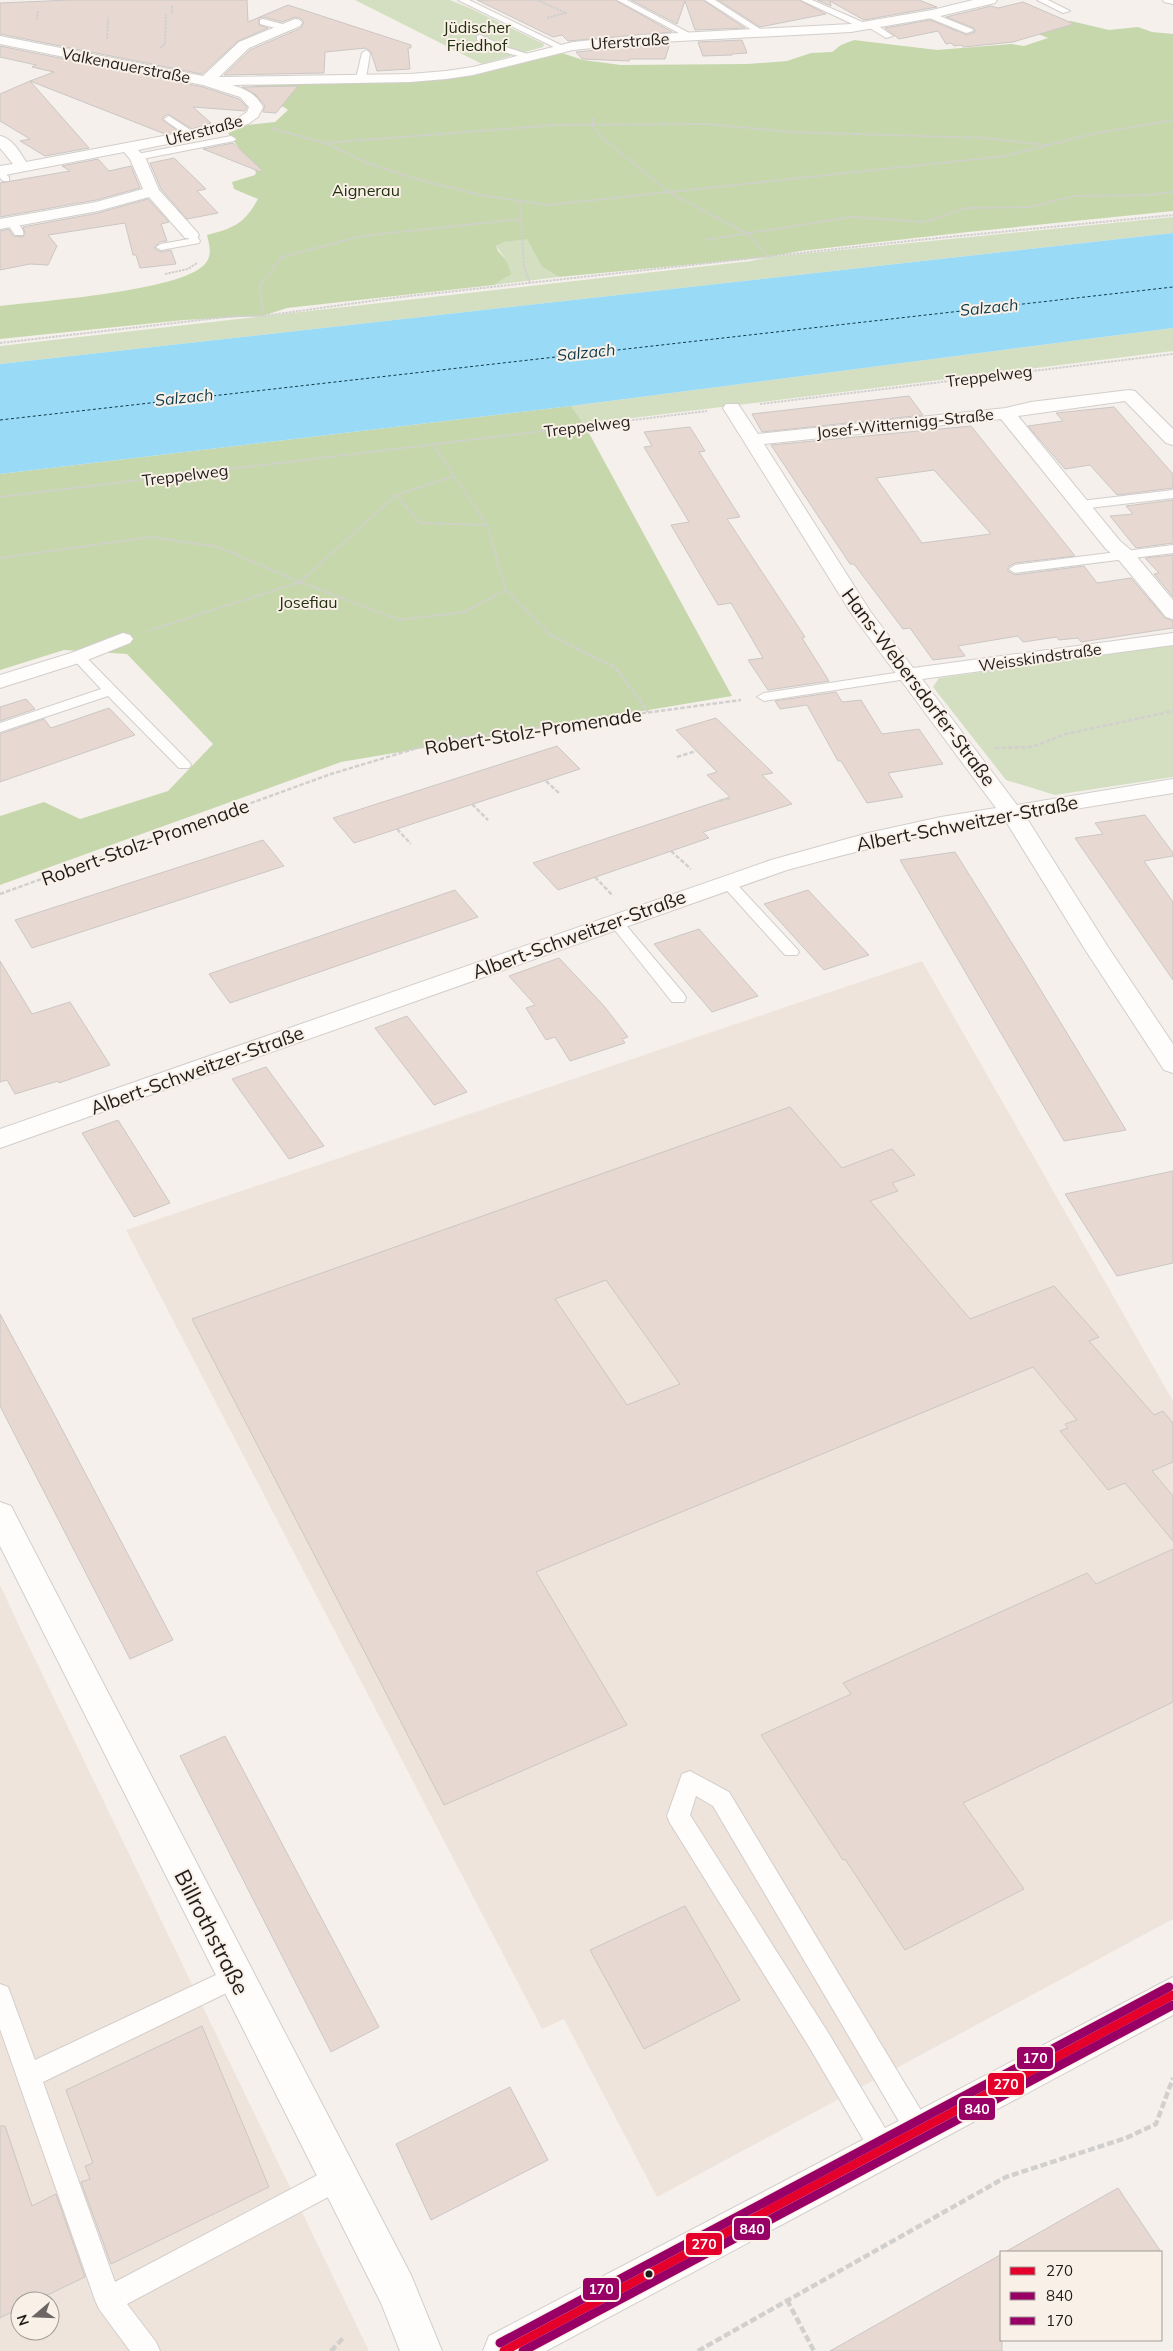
<svg xmlns="http://www.w3.org/2000/svg" width="1173" height="2351" viewBox="0 0 1173 2351" font-family="Mulish,sans-serif">
  <rect width="100%" height="100%" fill="#f5f0ec"/>
  <g fill="#efe4db" fill-rule="evenodd">
    <path d="M922,961L1173,1401V1919L657,2197L564,2019L542,2029L126,1230Z"/>
    <path d="M0,1585L21,1630L369,2351H0ZM20,2301H50V2331H20Z"/>
  </g>
  <g fill="#d4dfc2">
    <path d="M355,0H450L472,9L544,44L543,47L482,64Z"/>
    <path d="M1173,217V233L0,364V346L751,261L769,257Z"/>
    <path d="M527,238L542,267L559,277L494,285L512,274L506,260L496,246L504,242Z"/>
    <path d="M1173,328V351L584,424L571,406Z"/>
    <path d="M1173,645V777L1055,795L1006,780L933,687L939,678Z"/>
  </g>
  <g fill="#c6d7ac">
    <path d="M1071,21L1109,30L1138,27L1152,32L1173,34V211L968,232L800,251L769,257L559,277L542,267L527,239L504,242L496,246L498,251L506,260L512,274L494,285L287,308L263,316L184,320L0,339V306C40,301 182,291 205,264C213,255 209,244 207,235C234,228 244,224 258,199L234,189L232,182L255,175L256,172L228,133L248,125L275,122L288,110C281,104 260,100 248,94L250,87L262,83L430,79L544,54L562,53L583,60L621,65L747,64L787,61L811,53L832,52L841,45L854,40L937,50L1011,44L1024,46L1048,38L1010,23L1044,27Z"/>
    <path d="M571,406L584,424L732,696L341,762L0,885V816L44,802L80,819L168,791L213,744L127,654L64,650L0,670V474Z"/>
  </g>
  <path fill="#99dbf6" d="M1173,233V328L571,406L0,474V364Z"/>
  <g fill="none" stroke-linecap="round" stroke-linejoin="round">
    <path stroke="#0f3b4b" stroke-width="1" stroke-dasharray="3 2.5" stroke-linecap="butt" d="M0,420L1173,287"/>
  </g>
  <g fill="#e7d8d2" stroke="#cbc7c4" fill-rule="evenodd">
    <path d="M70,0H247L248,22L288,5L411,45V48H408L410,69L377,71L371,52L366,48L325,52L324,73L224,75L250,50L301,28L304,22L300,18L295,17L282,22L263,17L259,18V25L268,28L238,41L202,74L0,34V3Z"/>
    <path d="M477,0H615L672,32L568,41L562,35L553,37Z"/>
    <path d="M631,0H703L745,28L695,30L685,1L677,24Z"/>
    <path d="M718,0H799L826,14L760,27Z"/>
    <path d="M817,0H919L937,7L864,20L830,1L831,6Z"/>
    <path d="M1023,2L1074,24L1013,42L963,47L961,45L954,46L951,43L946,44L938,31L899,39L885,28L930,20L967,35L975,32L974,28L946,17L991,6L998,8Z"/>
    <path d="M742,40L747,53L732,54V55L703,56L698,42Z"/>
    <path d="M670,43L665,59H630L629,61L582,59L576,52Z"/>
    <path d="M0,46L203,87L239,99L247,107L245,111L193,107L211,123L192,129L168,114L163,117V120L178,131L165,134L30,81L54,72L32,67L36,65L0,57Z"/>
    <path d="M30,81L89,148L45,156L20,141L30,139L0,121V94Z"/>
    <path d="M298,86L276,113L263,112L265,106L261,101L255,94L242,87Z"/>
    <path d="M233,143L262,170L261,172L203,149Z"/>
    <path d="M174,158L206,189L197,191L218,213L187,219L161,189L150,163Z"/>
    <path d="M98,159L109,171L131,166L140,188L96,200L0,217V183L70,171L62,166Z"/>
    <path d="M148,199L169,222L161,224L167,241L160,242L154,248L161,252L171,250L176,264L140,268L136,255H133L125,223L48,235L57,246L48,265L30,264L0,270V231L9,229L13,236L23,237L25,233L23,227L98,213Z"/>
    <path d="M909,396L923,415L762,432L752,414Z"/>
    <path d="M1114,407L1173,474V488L1117,495L1090,465L1065,469L1028,426L1063,421L1056,413Z"/>
    <path d="M971,426L1075,556L1015,563L1008,567V571L1015,575L1084,566L1097,583L1131,578L1165,618L1173,621V628L1081,642L1078,638L1059,640L1057,637L1023,642L1018,636L958,646L965,656L933,660L910,628L903,629L854,564H850L771,445ZM934,470L991,534L922,543L876,478Z"/>
    <path d="M690,427L705,451L699,452L740,517L727,519L805,637L802,638L829,681L768,690L748,660L763,658L731,603L718,605L671,525L689,522L644,447L652,446L644,432Z"/>
    <path d="M1173,500V543L1136,548L1110,516L1133,514L1126,506Z"/>
    <path d="M1173,555V597L1154,574L1159,573L1145,558Z"/>
    <path d="M836,692L842,702L861,700L882,734L919,729L943,764L888,773L903,797L867,803L841,761H838L807,705L780,709L775,701Z"/>
    <path d="M26,699L35,709L0,721V707Z"/>
    <path d="M109,708L135,735L0,782V734L44,719L51,728Z"/>
    <path d="M716,718L773,773L762,775L792,804L703,832L709,838L558,890L533,863L730,797L707,775L717,772L676,730Z"/>
    <path d="M557,746L580,769L354,843L333,818Z"/>
    <path d="M1145,815L1173,853V856L1144,861L1173,902V980L1075,838L1103,834L1095,823Z"/>
    <path d="M263,840L284,866L32,948L15,920Z"/>
    <path d="M955,852L1023,961L1126,1130L1064,1141L900,860Z"/>
    <path d="M455,890L478,917L230,1003L209,974Z"/>
    <path d="M808,890L838,922L869,955L824,970L764,904Z"/>
    <path d="M699,929L728,962L758,996L712,1012L654,944Z"/>
    <path d="M559,958L604,1006L628,1037L622,1039L625,1043L570,1061L555,1037L546,1040L526,1008L535,1005L509,976Z"/>
    <path d="M0,961L32,1014L70,1002L110,1065L59,1083L58,1081L15,1094L7,1080L0,1082Z"/>
    <path d="M407,1016L467,1092L434,1105L375,1028Z"/>
    <path d="M266,1067L324,1146L289,1159L232,1079Z"/>
    <path d="M790,1107L842,1168L892,1149L915,1175L892,1183L898,1191L870,1201L970,1319L1054,1286L1099,1337L1089,1341L1154,1415L1163,1411L1173,1423V1462L1152,1471L1173,1496V1541L1125,1483L1108,1490L1060,1431L1068,1428L1065,1424L1077,1420L1033,1367L536,1572L627,1725L444,1805L192,1319ZM606,1280L680,1384L627,1405L555,1299Z"/>
    <path d="M118,1120L170,1203L134,1217L82,1133Z"/>
    <path d="M1173,1171V1263L1117,1276L1065,1194Z"/>
    <path d="M0,1314L54,1414L173,1640L130,1659L0,1406Z"/>
    <path d="M1173,1549V1702L963,1803L1024,1889L905,1950L845,1859L843,1860L761,1735L851,1694L843,1683L1087,1573L1096,1584Z"/>
    <path d="M225,1736L379,2027L331,2052L180,1756Z"/>
    <path d="M685,1906L740,2000L644,2049L590,1950Z"/>
    <path d="M202,2026L269,2187L111,2264L81,2182L90,2179L85,2166L93,2163L66,2090Z"/>
    <path d="M510,2087L548,2160L431,2220L396,2144Z"/>
    <path d="M0,2126H5L32,2206L56,2194L85,2277L35,2301H20V2308L0,2318Z"/>
    <path d="M1118,2188L1161,2252H1005Z"/>
    <path d="M1002,2254V2351H830L954,2281Z"/>
  </g>
  <g fill="none" stroke-linecap="round" stroke-linejoin="round">
    <g stroke="#d2cecb" stroke-width="2">
      <g id="lane">
        <path d="M458,0H469L567,48L560,50Z"/>
        <path d="M617,0H627L695,36L688,38Z"/>
        <path d="M705,0H715L768,34L761,36Z"/>
        <path d="M801,0H812L867,24L874,23L893,36L886,38L868,27L861,28Z"/>
        <path d="M1037,0H1048L1070,11L1063,13Z"/>
        <path d="M1163,0H1173V4L1164,2Z"/>
        <path d="M930,12L972,29L973,31L966,33L927,17L926,15Z"/>
        <path d="M263,19L286,25L287,27L283,30L260,24V20Z"/>
        <path d="M480,35L506,47L534,56L530,59L500,51L477,40V36Z"/>
        <path d="M366,50L370,53L366,78L361,81L356,78L362,53Z"/>
        <path d="M169,116L195,133V137H189L166,121L164,119Z"/>
        <path d="M231,136L236,139L234,141L137,160L132,157L137,154Z"/>
        <path d="M0,169L9,177V181H3L0,178Z"/>
        <path d="M11,219C16,220 25,230 23,235H15L6,222Z"/>
        <path d="M191,232L195,233L200,241L199,243L161,250L156,247L161,244L189,239L186,235Z"/>
        <path d="M1173,490V498L1081,509L1075,505L1081,501Z"/>
        <path d="M1173,545V553L1015,573L1009,569L1015,565Z"/>
        <path d="M78,653L83,654L189,762L191,765L189,768H179L108,696L0,732V723L101,689L71,657Z"/>
        <path d="M908,671L915,675L913,678L764,701L757,697L764,693Z"/>
        <path d="M727,877L732,879L797,949L799,952L797,955H785L722,885L719,882Z"/>
        <path d="M615,916L620,918L684,994L686,998L684,1002H672L610,924L607,921L610,918Z"/>
        <path d="M690,1771L729,1792L928,2122L931,2131L928,2140L919,2143L910,2140L713,1806L696,1796L690,1815L829,2034L892,2140L896,2149L892,2158L883,2161L874,2158L811,2050L670,1823L667,1816L682,1774Z"/>
        <path d="M235,1966L243,1969L247,1977L243,1985L43,2082L115,2282L329,2169L338,2165L347,2169L351,2178L347,2187L127,2304L156,2342L160,2351H130L99,2309L95,2300L0,2029V1984L8,1987L35,2060Z"/>
      </g>
    </g>
    <g stroke="#d2cecb" stroke-width="2">
      <g id="street">
        <path d="M973,0H997L995,3L932,18L851,32L642,43L573,50L473,75L446,79L410,82L232,85C247,90 255,93 263,107L258,117L248,124L192,139L138,150L145,157L159,190L197,232L199,235L197,238H185L149,197L98,211L0,229V219L96,202L143,189L130,159L124,152L0,176V166L13,164L0,148V136C12,138 20,152 26,162L190,131L238,118L247,112L249,107L240,97L203,85L0,44V36L203,76L239,42L295,19L300,20L302,23L300,26L249,48L219,77L410,74L446,71L473,67L573,42L642,35L851,24L932,10Z"/>
        <path d="M1129,390L1135,391L1173,429V445L1166,443L1125,401L1018,416L1120,541L1132,551L1173,600V619L1166,617L1118,559L1106,549L1001,419L764,444L870,611L913,668L1173,633V645L922,679L1017,805L1173,779V793L1026,817L1108,947L1173,1044V1073L1164,1070L1084,948L1005,820C931,833 860,850 787,870L0,1148V1129L771,860L868,833L941,817L996,808L851,613L723,408L726,404H738L758,434L1006,408L1031,402Z"/>
        <path d="M123,633L130,635L133,639L130,643L85,661L0,688V675L71,653Z"/>
        <path d="M0,1502L11,1506L411,2275L442,2351H400L381,2303L0,1546Z"/>
      </g>
    </g>
    <g stroke="#d2cecb" stroke-width="2">
      <path id="primary" d="M1173,1977V2015L546,2351H483L489,2336Z"/>
    </g>
    <g stroke="#d2d0ce" stroke-width="2" stroke-dasharray="2.5 1" stroke-linecap="butt">
      <path d="M537,0L566,13L546,18"/>
      <path d="M172,6V14"/>
      <path d="M37,20L38,11"/>
      <path d="M107,39L108,17"/>
      <path d="M160,48L165,44L166,14"/>
      <path d="M593,118L592,125L606,141L670,193L748,234L769,257"/>
      <path d="M271,128L325,143L370,164L412,178L480,195L548,205L1005,156L1092,134L1173,120"/>
      <path d="M325,143L555,125L708,124L791,132L985,138L1047,145"/>
      <path d="M520,201L524,267L530,283"/>
      <path d="M705,240L851,217L925,222L966,208L1029,207L1074,196L1148,195L1173,192"/>
      <path d="M165,274L188,269L197,263"/>
      <path d="M263,316L260,285L282,257L362,236L520,219"/>
      <path d="M0,343L235,316H263L392,298L918,240L1173,215"/>
      <path d="M760,404L1173,354"/>
      <path d="M455,476L396,495L420,523L486,525"/>
      <path d="M0,497L707,411"/>
      <path d="M0,558L151,537L218,547L300,582L399,620L464,612L506,590L487,525L434,446"/>
      <path d="M506,590L553,637"/>
      <path d="M148,631L300,582L396,495"/>
    </g>
    <g stroke="#d2d0ce" stroke-width="2.5" stroke-dasharray="4.5 2" stroke-linecap="butt">
      <path d="M552,636L616,668L648,712"/>
      <path d="M995,748L1032,747L1066,734L1173,711"/>
      <path d="M677,757L696,751"/>
      <path d="M546,781L560,794"/>
      <path d="M719,801L730,798"/>
      <path d="M472,804L488,820"/>
      <path d="M397,829L411,844"/>
      <path d="M671,851L691,869"/>
      <path d="M595,877L613,896"/>
      <path d="M0,894L331,774L444,740L741,700"/>
    </g>
    <g stroke="#d2d0ce" stroke-width="4.5" stroke-dasharray="7 3" stroke-linecap="butt">
      <path d="M787,2300L814,2351"/>
      <path d="M331,2351L343,2338"/>
      <path d="M698,2351L1006,2177L1126,2138L1156,2124L1173,2078"/>
    </g>
    <use href="#lane" fill="#fefdfc" fill-rule="evenodd"/>
    <use href="#street" fill="#fefdfc" fill-rule="evenodd"/>
    <use href="#primary" fill="#fefdfc" fill-rule="evenodd"/>
    <g stroke="#f9f0e8" stroke-width="12">
      <path id="bus-1" d="M504,2351L1173,1995"/>
    </g>
    <g stroke="#f9f0e8" stroke-width="12">
      <path id="bus-2" d="M523,2351L1173,2005"/>
    </g>
    <g stroke="#f9f0e8" stroke-width="12">
      <path id="bus-3" d="M500,2343L1169,1987"/>
    </g>
    <use href="#bus-1" stroke="#e4002b" stroke-width="9"/>
    <use href="#bus-2" stroke="#906" stroke-width="9"/>
    <use href="#bus-3" stroke="#906" stroke-width="9"/>
  </g>
  <circle fill="#201c1a" stroke="#f9f0e8" stroke-width="2" cx="649" cy="2274" r="4.5"/>
  <g text-anchor="middle" dominant-baseline="central" stroke-width="4" stroke-linejoin="round" paint-order="stroke">
    <g font-size="16" fill="#223010" stroke="#f9f0e8">
      <text x="477" y="27">Jüdischer<tspan x="477" dy="18">Friedhof</tspan></text>
      <text x="366" y="190">Aignerau</text>
      <text x="308" y="602">Josefiau</text>
    </g>
    <g font-size="16" fill="#201c1a" stroke="#f9f0e8">
      <text transform="translate(630 41) rotate(-4)">Uferstraße</text>
      <text transform="translate(126 65) rotate(11)">Valkenauerstraße</text>
      <text transform="translate(204 130) rotate(-15)">Uferstraße</text>
      <text transform="translate(989 376) rotate(-7)">Treppelweg</text>
      <text transform="translate(905 423) rotate(-6)">Josef-Witternigg-Straße</text>
      <text transform="translate(587 426) rotate(-7)">Treppelweg</text>
      <text transform="translate(185 475) rotate(-7)">Treppelweg</text>
      <text transform="translate(1040 657) rotate(-8)">Weisskindstraße</text>
    </g>
    <g font-size="16" font-style="italic" fill="#0f3b4b" stroke="#f9f0e8">
      <text transform="translate(989 307) rotate(-6)">Salzach</text>
      <text transform="translate(586 352) rotate(-6)">Salzach</text>
      <text transform="translate(184 397) rotate(-6)">Salzach</text>
    </g>
    <g font-size="19" fill="#201c1a" stroke="#f9f0e8">
      <text transform="translate(919 687) rotate(53)">Hans-Webersdorfer-Straße</text>
      <text transform="translate(533 731) rotate(-9)">Robert-Stolz-Promenade</text>
      <text transform="translate(967 823) rotate(-11)">Albert-Schweitzer-Straße</text>
      <text transform="translate(145 842) rotate(-20)">Robert-Stolz-Promenade</text>
      <text transform="translate(579 934) rotate(-20)">Albert-Schweitzer-Straße</text>
      <text transform="translate(197 1070) rotate(-20)">Albert-Schweitzer-Straße</text>
    </g>
    <g font-size="22" fill="#201c1a" stroke="#f9f0e8">
      <text transform="translate(212 1932) rotate(63)">Billrothstraße</text>
    </g>
  </g>
  <g stroke="#f9f0e8" stroke-width="2">
    <rect x="1016" y="2046" width="38" height="24" rx="5" fill="#906"/>
    <rect x="987" y="2072" width="38" height="24" rx="5" fill="#e4002b"/>
    <rect x="958" y="2097" width="38" height="24" rx="5" fill="#906"/>
    <rect x="733" y="2217" width="38" height="24" rx="5" fill="#906"/>
    <rect x="685" y="2232" width="38" height="24" rx="5" fill="#e4002b"/>
    <rect x="582" y="2277" width="38" height="24" rx="5" fill="#906"/>
  </g>
  <g font-size="14" text-anchor="middle" font-weight="bold" fill="#fff">
    <text x="1035" y="2063">170</text>
    <text x="1006" y="2089">270</text>
    <text x="977" y="2114">840</text>
    <text x="752" y="2234">840</text>
    <text x="704" y="2249">270</text>
    <text x="601" y="2294">170</text>
  </g>
  <rect x="1000" y="2251" width="162" height="90" fill="#f9f0e8" stroke="#a29b96"/>
  <rect x="1010" y="2267" width="25" height="8" fill="#e4002b" stroke="#a29b96"/>
  <text x="1046" y="2276" font-size="15" fill="#201c1a">270</text>
  <rect x="1010" y="2292" width="25" height="8" fill="#990066" stroke="#a29b96"/>
  <text x="1046" y="2301" font-size="15" fill="#201c1a">840</text>
  <rect x="1010" y="2317" width="25" height="8" fill="#990066" stroke="#a29b96"/>
  <text x="1046" y="2326" font-size="15" fill="#201c1a">170</text>
  <g transform="translate(35 2316) rotate(251)"><circle r="24" fill="#f9f0e8" stroke="#a29b96"/>
  <path d="M0-4L9 19L0 12L-9 19Z" fill="#6b6664"/>
  <text y="-8" font-size="14" font-weight="bold" text-anchor="middle" fill="#201c1a">N</text>
  </g>
</svg>
